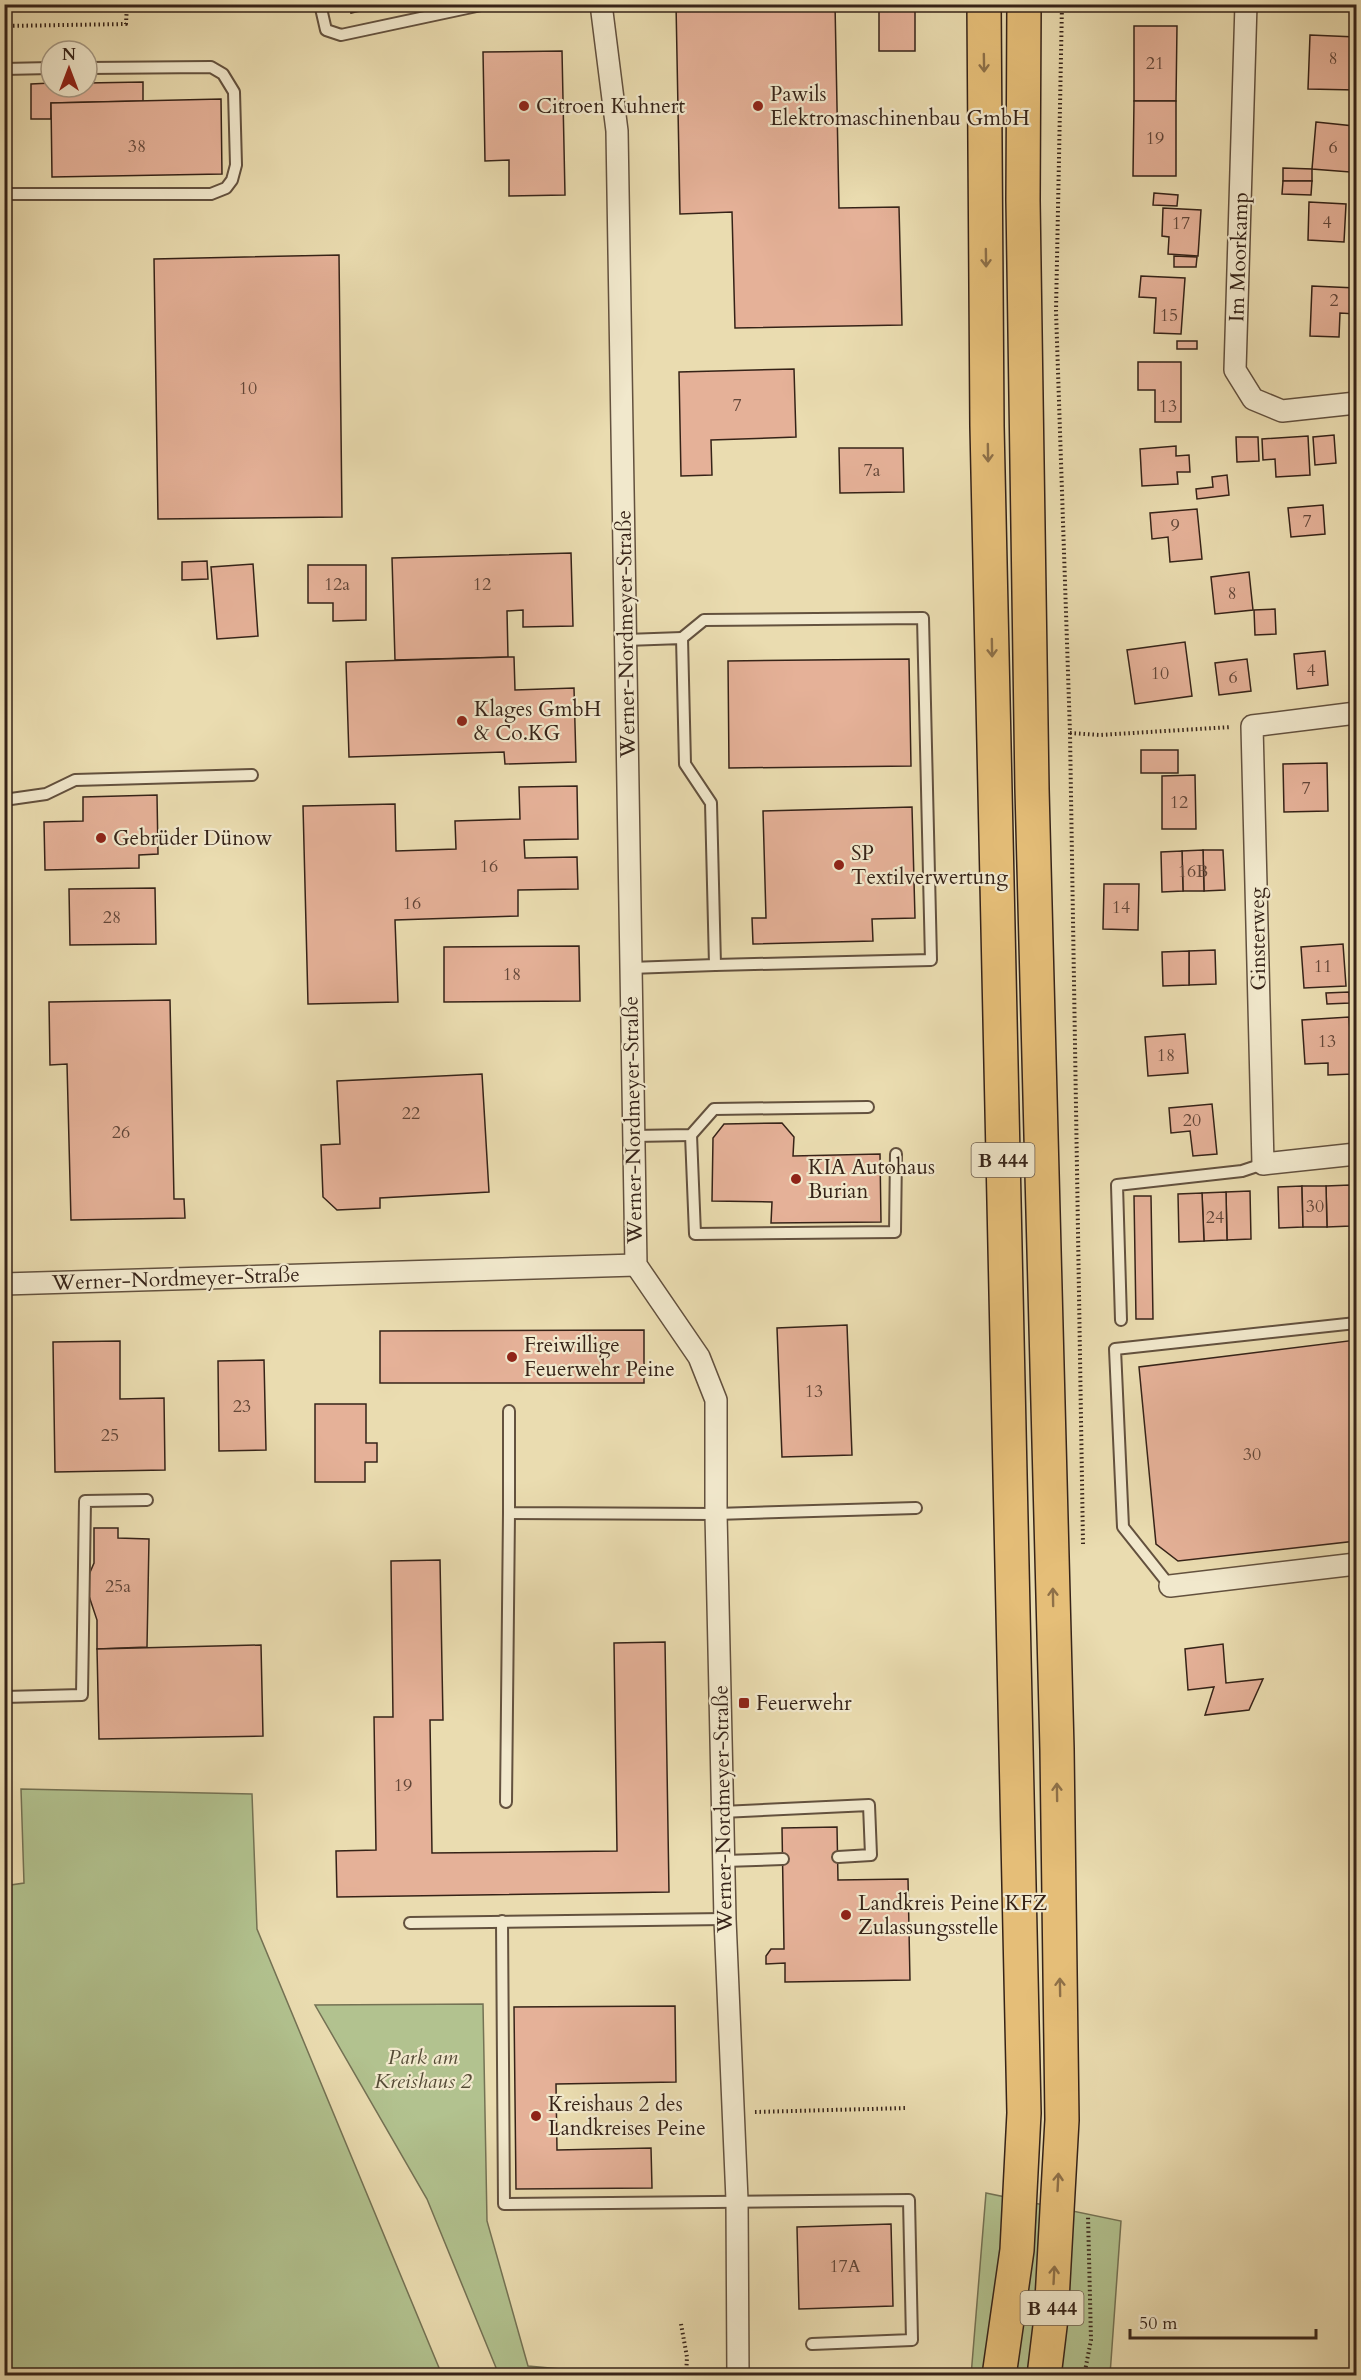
<svg xmlns="http://www.w3.org/2000/svg" width="1361" height="2380" viewBox="0 0 1361 2380" font-family="Cardo,serif">
  <rect width="100%" height="100%" fill="#eadcb0"/>
  <filter id="stains"><feTurbulence type="fractalNoise" baseFrequency=".00333" numOctaves="4"/><feColorMatrix values="0 0 0 0 .2 0 0 0 0 .09 0 0 0 0 .02 0 0 0 .5 -.17"/></filter>
  <radialGradient id="worn" r=".72"><stop offset=".6" stop-color="#630" stop-opacity="0"/><stop offset="1" stop-color="#630" stop-opacity=".3"/></radialGradient>
  <g fill="#b2c28f" stroke="#747254" stroke-width="1.5">
    <path d="M21,1789L252,1794L257,1929L442,2375H5L4,1886L24,1883Z"/>
    <path d="M483,2004L487,2221L528,2366L627,2375H499L427,2199L315,2005Z"/>
    <path d="M986,2193L1121,2221L1110,2375L971,2376Z"/>
  </g>
  <g fill="#e5b198" stroke="#362318" stroke-width="1.5">
    <path d="M349,4H390L351,13Z"/>
    <path d="M676,4H835L839,208L899,207L902,325L735,328L732,212L680,214Z"/>
    <rect x="879" y="4" width="36" height="47"/>
    <path d="M1134,26H1177L1176,101H1134Z"/>
    <path d="M1310,35L1356,37V90L1308,89Z"/>
    <path d="M562,51L565,195L509,196V160L485,161L483,52Z"/>
    <path d="M143,82V101L51,103V119H31V84L51,83V87H87V83Z"/>
    <path d="M221,99L222,174L52,177L51,103Z"/>
    <path d="M1134,101H1176V176H1133Z"/>
    <path d="M1316,122L1354,126L1350,172L1312,169Z"/>
    <path d="M1283,168L1312,169V181H1283Z"/>
    <path d="M1283,181H1312L1311,195L1282,194Z"/>
    <path d="M1154,193L1178,195L1177,206L1153,205Z"/>
    <path d="M1309,202L1346,204L1344,242L1308,240Z"/>
    <path d="M1163,208L1201,210L1198,256L1168,254L1169,237L1162,236Z"/>
    <path d="M339,255L342,517L158,519L154,259Z"/>
    <path d="M1174,256L1197,257L1196,267H1174Z"/>
    <path d="M1141,276L1185,278L1181,334L1154,333L1156,298L1139,297Z"/>
    <path d="M1312,286L1356,288V314L1340,313L1339,337L1310,336Z"/>
    <rect x="1177" y="341" width="20" height="8"/>
    <path d="M1138,362H1181V422H1155V390H1138Z"/>
    <path d="M794,369L796,437L711,440L712,475L681,476L679,372Z"/>
    <path d="M1334,435L1336,463L1315,465L1313,437Z"/>
    <path d="M1308,436L1310,475L1276,477L1275,459L1263,460L1262,439Z"/>
    <path d="M1236,437H1258L1259,461L1237,462Z"/>
    <path d="M1176,446V456L1189,455L1190,472H1177L1178,484L1142,486L1140,449Z"/>
    <path d="M839,448H903L904,492L840,493Z"/>
    <path d="M1227,475L1229,495L1197,499L1196,489L1213,487L1212,477Z"/>
    <path d="M1323,505L1325,534L1291,537L1288,508Z"/>
    <path d="M1197,509L1202,559L1170,562L1168,537L1152,539L1150,513Z"/>
    <path d="M571,553L573,626L523,627V610L507,611L508,657L395,660L392,558Z"/>
    <path d="M207,561L208,579L182,580V562Z"/>
    <path d="M253,564L258,636L217,639L211,567Z"/>
    <path d="M308,565H366V620L333,621V603H308Z"/>
    <path d="M1249,572L1253,610L1215,614L1211,577Z"/>
    <path d="M1275,609L1276,634L1255,635L1254,610Z"/>
    <path d="M1185,642L1192,696L1135,704L1127,650Z"/>
    <path d="M1325,651L1328,685L1297,689L1294,654Z"/>
    <path d="M508,657H514L515,690L574,688L576,762L505,764L504,752L349,757L346,662Z"/>
    <path d="M909,659L911,766L729,768L728,661Z"/>
    <path d="M1247,659L1251,691L1219,695L1215,663Z"/>
    <rect x="1141" y="750" width="37" height="23"/>
    <path d="M1327,763L1328,811L1284,812L1283,764Z"/>
    <path d="M1195,775L1196,829H1162V776Z"/>
    <path d="M577,786L578,839L524,840L525,858L577,857L578,889L518,890V916L395,920L398,1002L308,1004L303,806L395,804L396,851L456,849L455,821L520,819L519,787Z"/>
    <path d="M157,795L158,854L139,855V868L45,870L44,822L83,821V797Z"/>
    <path d="M912,807L915,918L872,919L873,941L753,944L752,918H766L763,811Z"/>
    <path d="M1203,850H1223L1225,890L1204,891Z"/>
    <path d="M1203,850L1204,891H1183L1182,851Z"/>
    <path d="M1182,851L1183,891L1162,892L1161,852Z"/>
    <path d="M1104,884H1139L1138,930L1103,929Z"/>
    <path d="M155,888L156,944L70,945L69,889Z"/>
    <path d="M1343,944L1346,986L1304,988L1301,947Z"/>
    <path d="M579,946L580,1001L444,1002V947Z"/>
    <path d="M1215,950L1216,984L1189,985V951Z"/>
    <path d="M1189,951V985L1163,986L1162,952Z"/>
    <path d="M1349,992L1350,1003L1327,1004L1326,993Z"/>
    <path d="M170,1000L174,1199H184L185,1218L71,1220L67,1064L50,1065L49,1002Z"/>
    <path d="M1349,1017L1353,1074L1328,1075V1063L1305,1064L1302,1020Z"/>
    <path d="M1185,1034L1188,1073L1148,1076L1145,1037Z"/>
    <path d="M482,1074L489,1192L380,1198V1208L337,1210L323,1197L321,1145L340,1144L337,1081Z"/>
    <path d="M1212,1104L1217,1154L1193,1156L1190,1131L1171,1133L1169,1108Z"/>
    <path d="M782,1123L794,1137L793,1156L880,1154L881,1222L771,1223L772,1202L712,1201L713,1138L724,1124Z"/>
    <path d="M1350,1185H1356V1226H1351Z"/>
    <path d="M1350,1185L1351,1226L1327,1227L1326,1186Z"/>
    <path d="M1302,1186L1303,1227L1279,1228L1278,1187Z"/>
    <path d="M1302,1186H1326L1327,1227H1303Z"/>
    <path d="M1250,1191L1251,1239L1227,1240L1226,1192Z"/>
    <path d="M1226,1192L1227,1240L1204,1241L1202,1193Z"/>
    <path d="M1202,1193L1204,1241L1179,1242L1178,1194Z"/>
    <path d="M1134,1196H1151L1153,1319H1136Z"/>
    <path d="M847,1325L852,1455L782,1457L777,1328Z"/>
    <path d="M644,1330V1383H380V1331Z"/>
    <path d="M1356,1340V1541L1178,1561L1156,1544L1139,1367Z"/>
    <path d="M120,1341V1399L164,1398L165,1470L55,1472L53,1342Z"/>
    <path d="M264,1360L266,1450L219,1451L218,1361Z"/>
    <path d="M315,1404H366V1443H377V1462H365V1482H315Z"/>
    <path d="M94,1528H118V1538L149,1539L147,1647L97,1649V1620L89,1596L88,1577L94,1563Z"/>
    <path d="M440,1560L443,1720H430L432,1853L617,1851L614,1643L665,1642L669,1892L337,1897L336,1851L376,1850L374,1717H393L391,1561Z"/>
    <path d="M1223,1644L1226,1683L1263,1679L1249,1710L1205,1715L1214,1687L1188,1690L1185,1649Z"/>
    <path d="M261,1645L263,1736L99,1739L97,1649Z"/>
    <path d="M837,1827L838,1880L908,1879L910,1980L785,1982V1963L766,1964V1956L771,1949H784L782,1828Z"/>
    <path d="M675,2006L676,2082L556,2084L557,2150L651,2148L652,2188L516,2189L514,2007Z"/>
    <path d="M891,2224L893,2306L799,2309L797,2227Z"/>
  </g>
  <g fill="none" stroke-linecap="round" stroke-linejoin="round">
    <g stroke="#63513e" stroke-width="14">
      <g id="service">
        <path d="M320,4L326,30L341,35L486,4"/>
        <path d="M4,69L51,68"/>
        <path d="M4,194H211L226,188L232,180L236,165L234,92L223,74L211,67L87,68"/>
        <path d="M682,638L704,620L923,618L931,960L715,965"/>
        <path d="M626,640L682,638L685,764L711,803L715,965L630,968"/>
        <path d="M4,800L46,794L75,780L252,775"/>
        <path d="M691,1135L695,1234L895,1232L896,1154"/>
        <path d="M634,1136L691,1135L714,1109L868,1107"/>
        <path d="M1121,1320L1117,1185L1242,1171L1263,1164"/>
        <path d="M509,1411V1513L716,1514L916,1508"/>
        <path d="M1170,1586L1123,1527L1115,1349L1356,1323"/>
        <path d="M4,1697L82,1695L85,1501L147,1500"/>
        <path d="M506,1802L509,1513"/>
        <path d="M722,1812L869,1805L871,1855L838,1857"/>
        <path d="M724,1861L783,1859"/>
        <path d="M502,1921L504,2204L909,2200L912,2340L812,2344"/>
        <path d="M410,1923L725,1919"/>
      </g>
    </g>
    <g stroke="#63513e" stroke-width="24">
      <g id="minor">
        <path d="M601,4L617,131L636,1265L699,1357L716,1400V1514L725,1919L737,2200L738,2376"/>
        <path d="M1246,4L1235,370L1253,399L1282,411L1356,403"/>
        <path d="M1356,713L1252,726L1263,1164L1356,1154"/>
        <path d="M4,1284L636,1265"/>
        <path d="M1170,1586L1356,1564"/>
      </g>
    </g>
    <g stroke="#362318" stroke-width="36">
      <g id="trunk">
        <path d="M984,4L987,426L1024,2113L1017,2250L999,2376"/>
        <path d="M1024,4L1023,200L1032,789L1057,1749L1062,2120L1051,2318L1044,2376"/>
      </g>
    </g>
    <g stroke="#362318" stroke-width="4" stroke-dasharray="1.5 3" stroke-linecap="butt">
      <path d="M1062,4L1056,311L1070,733L1083,1544"/>
      <path d="M4,26L126,24L127,4"/>
      <path d="M1070,733L1100,735L1231,727"/>
      <path d="M755,2112L907,2108"/>
      <path d="M681,2324L687,2357L686,2376"/>
      <path d="M1084,2376L1091,2340L1088,2215"/>
    </g>
    <use href="#service" stroke="#f1e8cc" stroke-width="10"/>
    <use href="#minor" stroke="#f1e8cc" stroke-width="21"/>
    <use href="#trunk" stroke="#e5be78" stroke-width="33"/>
  </g>
  <defs><path id="oneway-shaft" d="M-6 0H5M1.5-3L5.5 0L1.5 3" fill="none" stroke-width="1.6" stroke-linecap="round" stroke-linejoin="round" transform="scale(1.5)"/></defs>
  <g stroke="#8e7048">
    <use href="#oneway-shaft" transform="translate(984 63) rotate(89)"/>
    <use href="#oneway-shaft" transform="translate(986 258) rotate(89)"/>
    <use href="#oneway-shaft" transform="translate(988 453) rotate(89)"/>
    <use href="#oneway-shaft" transform="translate(992 648) rotate(89)"/>
    <use href="#oneway-shaft" transform="translate(1053 1597) rotate(-91)"/>
    <use href="#oneway-shaft" transform="translate(1057 1792) rotate(-91)"/>
    <use href="#oneway-shaft" transform="translate(1060 1987) rotate(-91)"/>
    <use href="#oneway-shaft" transform="translate(1058 2182) rotate(-87)"/>
    <use href="#oneway-shaft" transform="translate(1054 2275) rotate(-87)"/>
  </g>
  <g fill="#8f2418" stroke="#f1e8cc" stroke-width="2">
    <circle cx="524" cy="106" r="6"/>
    <circle cx="758" cy="106" r="6"/>
    <circle cx="462" cy="721" r="6"/>
    <circle cx="101" cy="838" r="6"/>
    <circle cx="839" cy="865" r="6"/>
    <circle cx="796" cy="1179" r="6"/>
    <circle cx="512" cy="1357" r="6"/>
    <rect x="738" y="1697" width="12" height="12" rx="3"/>
    <circle cx="846" cy="1915" r="6"/>
    <circle cx="536" cy="2116" r="6"/>
  </g>
  <g text-anchor="middle" dominant-baseline="central" stroke-width="4.5" stroke-linejoin="round" paint-order="stroke">
    <g font-size="18" fill="#624638">
      <text x="1333" y="58">8</text>
      <text x="1155" y="63">21</text>
      <text x="1155" y="138">19</text>
      <text x="137" y="146">38</text>
      <text x="1333" y="147">6</text>
      <text x="1327" y="222">4</text>
      <text x="1181" y="223">17</text>
      <text x="1334" y="300">2</text>
      <text x="1169" y="315">15</text>
      <text x="248" y="388">10</text>
      <text x="737" y="405">7</text>
      <text x="1168" y="406">13</text>
      <text x="872" y="470">7a</text>
      <text x="1307" y="521">7</text>
      <text x="1175" y="525">9</text>
      <text x="337" y="584">12a</text>
      <text x="482" y="584">12</text>
      <text x="1232" y="593">8</text>
      <text x="1311" y="670">4</text>
      <text x="1160" y="673">10</text>
      <text x="1233" y="677">6</text>
      <text x="1306" y="788">7</text>
      <text x="1179" y="802">12</text>
      <text x="489" y="866">16</text>
      <text x="1193" y="871">16B</text>
      <text x="412" y="903">16</text>
      <text x="1121" y="907">14</text>
      <text x="112" y="917">28</text>
      <text x="1323" y="966">11</text>
      <text x="512" y="974">18</text>
      <text x="1327" y="1041">13</text>
      <text x="1166" y="1055">18</text>
      <text x="411" y="1113">22</text>
      <text x="1192" y="1120">20</text>
      <text x="121" y="1132">26</text>
      <text x="1315" y="1206">30</text>
      <text x="1215" y="1217">24</text>
      <text x="814" y="1391">13</text>
      <text x="242" y="1406">23</text>
      <text x="110" y="1435">25</text>
      <text x="1252" y="1454">30</text>
      <text x="118" y="1586">25a</text>
      <text x="403" y="1785">19</text>
      <text x="845" y="2266">17A</text>
    </g>
    <g fill="#f1e8cc" stroke="#6e5e4e" stroke-width="1.5">
      <rect x="971.5" y="1143" width="63" height="34" rx="4.5"/>
      <rect x="1020.5" y="2291" width="63" height="34" rx="4.5"/>
    </g>
    <g font-size="20" font-weight="bold" fill="#362318">
      <text x="1003" y="1160">B 444</text>
      <text x="1052" y="2308">B 444</text>
    </g>
    <g font-size="21" fill="#362318" stroke="#f1e8cc" text-anchor="start">
      <text x="770" y="94">Pawils<tspan x="770" dy="24">Elektromaschinenbau GmbH</tspan></text>
      <text x="536" y="106">Citroen Kuhnert</text>
      <text x="474" y="709">Klages GmbH<tspan x="474" dy="24">&amp; Co.KG</tspan></text>
      <text x="113" y="838">Gebrüder Dünow</text>
      <text x="851" y="853">SP<tspan x="851" dy="24">Textilverwertung</tspan></text>
      <text x="808" y="1167">KIA Autohaus<tspan x="808" dy="24">Burian</tspan></text>
      <text x="524" y="1345">Freiwillige<tspan x="524" dy="24">Feuerwehr Peine</tspan></text>
      <text x="756" y="1703">Feuerwehr</text>
      <text x="858" y="1903">Landkreis Peine KFZ<tspan x="858" dy="24">Zulassungsstelle</tspan></text>
      <text x="548" y="2104">Kreishaus 2 des<tspan x="548" dy="24">Landkreises Peine</tspan></text>
    </g>
    <g font-size="21" fill="#362318" stroke="#f1e8cc">
      <text transform="translate(1239 257) rotate(-88)">Im Moorkamp</text>
      <text transform="translate(626 634) rotate(-91)">Werner-Nordmeyer-Straße</text>
      <text transform="translate(1258 939) rotate(-91)">Ginsterweg</text>
      <text transform="translate(633 1120) rotate(-91)">Werner-Nordmeyer-Straße</text>
      <text transform="translate(176 1279) rotate(-2)">Werner-Nordmeyer-Straße</text>
      <text transform="translate(723 1809) rotate(-91)">Werner-Nordmeyer-Straße</text>
    </g>
    <g font-size="21" font-style="italic" fill="#554b36" stroke="#f1e8cc">
      <text x="423" y="2057">Park am<tspan x="423" dy="24">Kreishaus 2</tspan></text>
    </g>
  </g>
  <rect width="1361" height="2380" fill="none" stroke="#eadcb0" stroke-width="24"/>
  <rect x="6" y="6" width="1349" height="2368" fill="none" stroke="#362318" stroke-width="3"/>
  <rect x="12" y="12" width="1337" height="2356" fill="none" stroke="#362318" stroke-width="1.5"/>
  <g transform="translate(69 69)"><circle r="28" fill="#f1e8cc" stroke="#a69984" stroke-width="1.5"/>
  <path d="M0-4.5L10 22L0 15L-10 22Z" fill="#8f2418"/>
  <text y="-9" font-size="16" font-weight="bold" text-anchor="middle" fill="#362318">N</text>
  </g>
  <path d="M1130 2329v9h186v-9" fill="none" stroke="#362318" stroke-width="3"/>
  <text x="1139" y="2329" font-size="18" fill="#362318" stroke="#f1e8cc" stroke-width="4.5" paint-order="stroke">50 m</text>
  <rect width="100%" height="100%" filter="url(#stains)"/>
  <rect width="100%" height="100%" fill="url(#worn)"/>
</svg>
